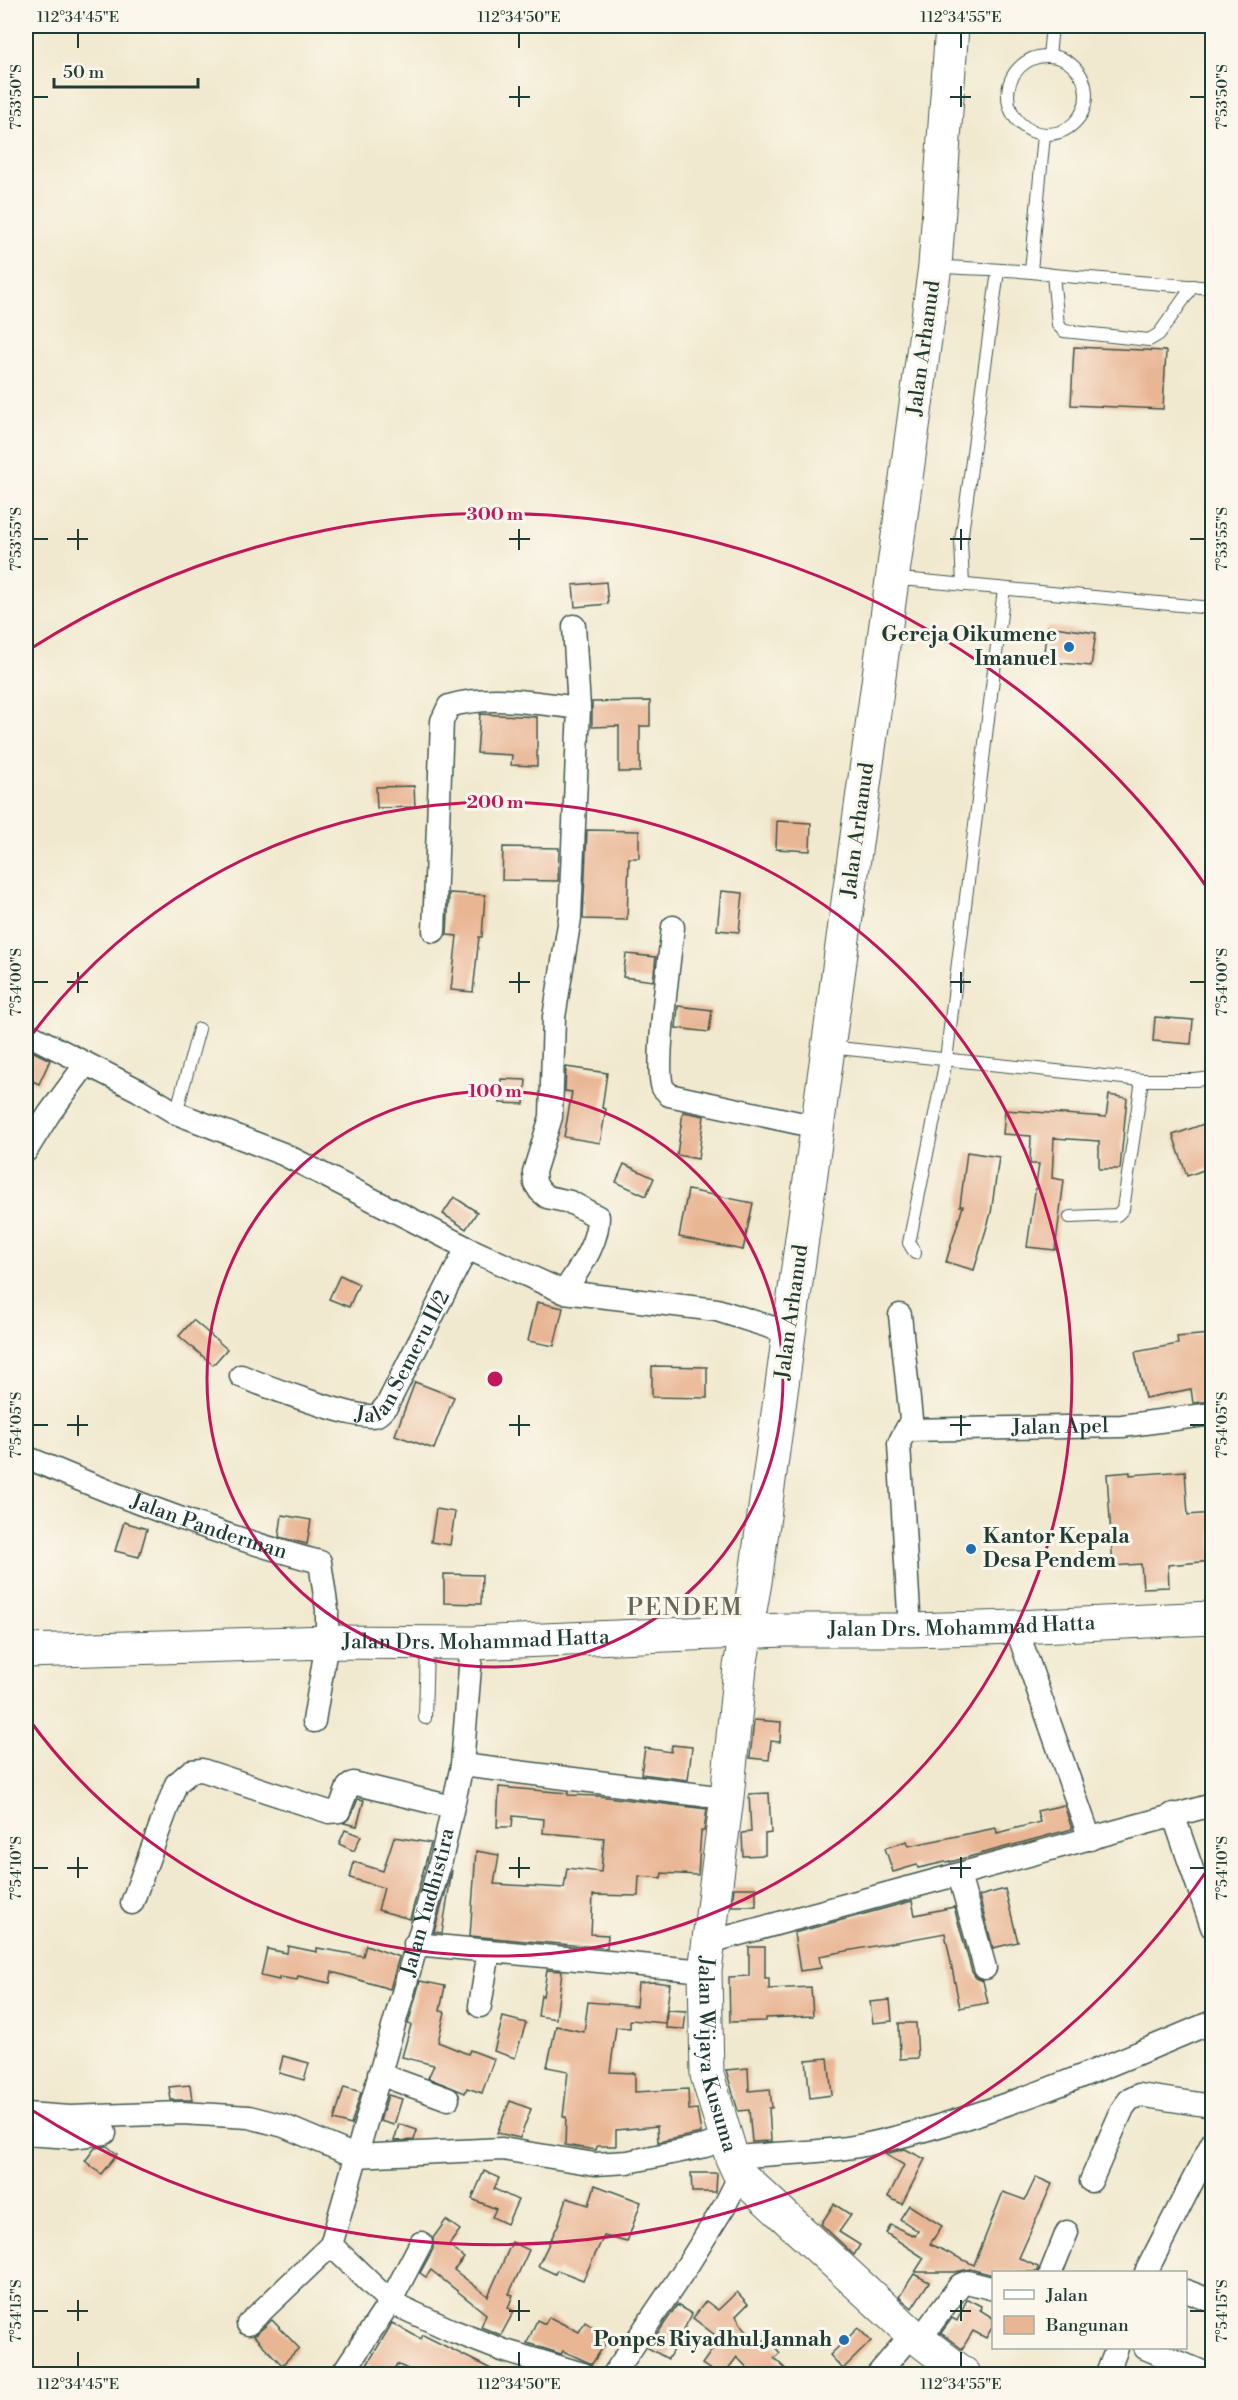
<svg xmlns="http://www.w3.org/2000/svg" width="1238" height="2400" viewBox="0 0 1238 2400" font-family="'Libre Bodoni',serif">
  <rect width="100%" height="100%" fill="#fbf7ec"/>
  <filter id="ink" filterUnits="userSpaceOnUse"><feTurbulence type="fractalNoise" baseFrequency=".0167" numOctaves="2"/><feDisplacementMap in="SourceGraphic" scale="12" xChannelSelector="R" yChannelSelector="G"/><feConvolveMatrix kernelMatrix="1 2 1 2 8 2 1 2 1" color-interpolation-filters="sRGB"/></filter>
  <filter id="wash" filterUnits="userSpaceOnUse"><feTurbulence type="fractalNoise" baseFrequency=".008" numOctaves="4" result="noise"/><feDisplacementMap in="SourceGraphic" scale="24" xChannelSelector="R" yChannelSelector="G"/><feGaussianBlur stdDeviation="1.35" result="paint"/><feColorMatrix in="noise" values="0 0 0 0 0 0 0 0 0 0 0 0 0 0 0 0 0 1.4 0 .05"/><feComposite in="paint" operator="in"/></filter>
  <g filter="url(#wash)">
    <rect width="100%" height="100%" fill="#f1e9cf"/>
    <g id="blocks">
      <g fill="#e9b694">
        <path d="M1074,347L1166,351L1163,409L1071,405Z"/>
        <path d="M606,582L608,604L575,607L573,585Z"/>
        <path d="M1047,626L1096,633L1091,666L1043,661Z"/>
        <path d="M650,701V726H640V772H619V726L592,727V702Z"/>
        <path d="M480,714L537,717V766L511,765L512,755L477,753Z"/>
        <path d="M414,786L415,807L377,808L376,787Z"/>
        <path d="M777,821L811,823L810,851L776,849Z"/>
        <path d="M587,830L639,831V858H629L627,920L583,919Z"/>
        <path d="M503,847L559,848L558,881L502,880Z"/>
        <path d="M721,891L743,893L739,932L717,930Z"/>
        <path d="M449,893L485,895L482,937H479L473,992L451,990L457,936L447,935Z"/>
        <path d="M626,954L656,957L653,981L623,977Z"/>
        <path d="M678,1006L712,1010L709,1032L676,1028Z"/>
        <path d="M1155,1017L1193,1020L1191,1044L1153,1041Z"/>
        <path d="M26,1048L50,1060L39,1084L26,1078Z"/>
        <path d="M566,1067L607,1073L602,1108L606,1109L600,1143L564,1137L572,1092L565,1091Z"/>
        <path d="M501,1079L526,1080L524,1104L500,1103Z"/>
        <path d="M1109,1095L1127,1098L1120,1169H1099V1141L1054,1138L1052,1178L1064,1180L1055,1250L1027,1247L1039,1164H1030L1031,1136L1003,1134L1005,1110L1106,1117Z"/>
        <path d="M683,1112L704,1116L698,1159L677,1155Z"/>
        <path d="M1212,1121V1167L1187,1176L1173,1135Z"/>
        <path d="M967,1152L999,1157L991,1213L974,1270L946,1262L963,1206H960Z"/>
        <path d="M624,1164L654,1178L646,1196L616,1182Z"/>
        <path d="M688,1190L753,1203L743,1250L679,1237Z"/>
        <path d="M454,1197L477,1212L466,1229L443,1214Z"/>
        <path d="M340,1275L359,1284L349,1307L329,1299Z"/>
        <path d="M537,1302L563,1308L554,1346L528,1341Z"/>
        <path d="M193,1320L227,1349L213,1365L179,1336Z"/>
        <path d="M1210,1334L1212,1401L1193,1403L1191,1389L1145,1398L1135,1352L1178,1344L1177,1337Z"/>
        <path d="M652,1366L707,1367V1398L652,1397Z"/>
        <path d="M415,1382L454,1397L434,1449L395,1435Z"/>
        <path d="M1185,1471L1188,1515L1212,1513V1561L1168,1565L1169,1587L1143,1588L1141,1564L1113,1566L1107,1474L1130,1472V1475Z"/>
        <path d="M436,1509L455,1512L450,1545L431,1542Z"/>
        <path d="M282,1515L311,1520L307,1544L279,1537Z"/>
        <path d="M124,1522L147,1529L139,1557L115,1551Z"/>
        <path d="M444,1574L482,1575L481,1604L444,1603Z"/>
        <path d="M754,1720L781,1722L780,1742L771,1741L769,1760L750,1758Z"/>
        <path d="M672,1745L692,1747L688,1780L641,1774L645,1748L671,1752Z"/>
        <path d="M499,1787L568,1793V1795L598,1796L707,1809L704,1831H701L698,1875L662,1873L661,1878L639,1876L638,1896L593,1895L591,1934L608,1935L607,1948L470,1936L476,1851L499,1855L494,1884L564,1888L567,1868L601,1872L604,1838L543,1833L544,1819L513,1816L512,1827H497Z"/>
        <path d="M769,1793L771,1833L765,1834V1855L743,1856L742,1833L751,1832L749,1794Z"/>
        <path d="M358,1799L364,1800L357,1826L344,1823L351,1816Z"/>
        <path d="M1064,1805L1072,1829L950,1862V1861L918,1868L917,1865L893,1872L885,1848L907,1841L909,1846L996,1828L997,1833L1040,1822L1037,1811Z"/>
        <path d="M345,1830L361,1836L354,1851L339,1844Z"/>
        <path d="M394,1837L431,1843L410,1919L378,1910L384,1888L350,1878L354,1862L383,1871Z"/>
        <path d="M452,1870L442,1933L434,1932Z"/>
        <path d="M734,1888H756V1906H732Z"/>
        <path d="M1005,1889L1018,1942L993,1948L979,1896Z"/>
        <path d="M912,1901L915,1915L954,1907L972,1972L976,1978L983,1981L988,2003L960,2008L945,1933L819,1956L821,1968L800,1971L794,1933Z"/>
        <path d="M366,1945L399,1957L390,1989L332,1972L330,1983L298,1976L297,1980L279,1977V1980L261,1976L267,1949L287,1953L288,1946L317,1952V1948L363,1956Z"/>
        <path d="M749,1947H765V1978H769V1989L811,1987L813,2016L766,2018V2021L730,2022L729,1977L749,1976Z"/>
        <path d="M547,1970L562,1971L556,2019L538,2016L541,1995L543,1996Z"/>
        <path d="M420,1981L445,1986L440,2011L445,2012L438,2042L468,2054L470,2050L494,2059L482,2093L467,2088L465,2093L428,2078L434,2065L402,2057L411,2025L408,2024Z"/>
        <path d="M654,1982L670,1984L665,2023L630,2020V2028L616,2027L610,2072L635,2073V2092L688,2089L689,2110L697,2109L701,2133L658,2142L657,2126L616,2130V2146H597L596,2150L565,2145L566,2117H563L568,2071L547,2067L556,2026L584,2032L588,2002L636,2006L638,1983Z"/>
        <path d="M890,2000L892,2021L873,2023L870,2002Z"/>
        <path d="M667,2010L686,2011L684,2029L666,2028Z"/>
        <path d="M503,2017L526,2023L515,2058L494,2051Z"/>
        <path d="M899,2023H916L918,2058L900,2059Z"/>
        <path d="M283,2056L309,2063L304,2080L279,2073Z"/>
        <path d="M828,2058L832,2095L810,2098L806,2060Z"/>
        <path d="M748,2068L749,2091L770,2089L772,2108H769L771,2141L752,2142L749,2110L738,2111L726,2070Z"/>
        <path d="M190,2085L192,2100H171L169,2087Z"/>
        <path d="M344,2087L361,2092L351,2125L334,2120Z"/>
        <path d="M388,2095L402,2099L394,2125L380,2121Z"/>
        <path d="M510,2101L531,2109L520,2138L497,2133Z"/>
        <path d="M399,2124L417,2130L414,2140L394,2141Z"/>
        <path d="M107,2146L117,2154L101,2174L85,2161L95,2148Z"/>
        <path d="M905,2149L925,2159L902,2204L888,2197L904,2165L885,2154Z"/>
        <path d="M484,2171L499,2178L494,2189L518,2200L507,2224L492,2217L496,2209L472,2199Z"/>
        <path d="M691,2173H717L716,2192H692Z"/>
        <path d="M1036,2177L1052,2184L1019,2258L1038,2267V2272H993V2275L970,2269L955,2272H915L924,2258L886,2233L891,2225L915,2236L918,2231L900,2219L909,2205L942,2226L930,2244L974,2265L1003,2192L1025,2200Z"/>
        <path d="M595,2185L641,2202L627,2242L604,2236L583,2280L557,2270L555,2274L538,2266L558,2225L567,2198L589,2205Z"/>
        <path d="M834,2204L851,2215L839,2232L860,2245L854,2255L821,2224Z"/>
        <path d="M446,2220L460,2230L449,2245L464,2258L454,2270L488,2296L512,2242L529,2250L509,2294L513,2295L508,2308L514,2311L501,2335L481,2327L486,2314L431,2270L426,2277L420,2273L433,2249V2238Z"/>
        <path d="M914,2274L929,2282L912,2308L899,2297Z"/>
        <path d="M737,2292L748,2304L736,2316L740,2323L759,2344L767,2338L780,2353L774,2358L791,2374H753L737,2357L724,2374H717L702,2364L720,2339L693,2318L706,2301L718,2310Z"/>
        <path d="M967,2299L981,2306L980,2310L993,2318V2326L986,2338L973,2331L962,2349L941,2333L952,2318L957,2321Z"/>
        <path d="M677,2305L692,2314L668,2359L648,2348Z"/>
        <path d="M549,2317L579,2332L585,2322L609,2338L592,2364L563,2351L561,2354L527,2343L537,2320L545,2324Z"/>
        <path d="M272,2320L299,2348L282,2365L254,2336Z"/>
        <path d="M392,2323L421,2339L423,2335L501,2374H418L397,2364L391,2374H383L367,2365Z"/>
        <path d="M858,2328L871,2341L843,2369L830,2355Z"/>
      </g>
    </g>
  </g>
  <g filter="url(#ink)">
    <use href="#blocks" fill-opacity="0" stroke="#3e574b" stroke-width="1.5"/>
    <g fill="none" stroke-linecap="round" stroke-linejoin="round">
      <g stroke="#3e574b" stroke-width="14">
        <g id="lane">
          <circle cx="1047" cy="95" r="39"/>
          <path d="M1049,56L1052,26"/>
          <path d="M936,266C975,270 1014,268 1053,275L1212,288"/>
          <path d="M1031,271L1044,135"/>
          <path d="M1053,275L1058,325L1064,331L1149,340L1159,334L1193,286"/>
          <path d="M894,580H913L1212,608"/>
          <path d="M963,585L961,541L998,271"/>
          <path d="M829,1047L1142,1080H1195L1212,1078"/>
          <path d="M176,1113L199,1029"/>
          <path d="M1070,1217L1117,1215L1123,1209L1142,1080"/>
          <path d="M915,1253L909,1243L946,1060L1004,589"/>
          <path d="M425,1718L427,1645"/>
        </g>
      </g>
      <g stroke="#3e574b" stroke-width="25">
        <g id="street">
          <path d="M673,927C670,955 654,1069 663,1088C664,1089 669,1094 669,1095L817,1127"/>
          <path d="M434,931L442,721L449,706C490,694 537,703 579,708"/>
          <path d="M26,1033L138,1090L176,1113L283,1154L467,1248L564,1292L717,1310L789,1333"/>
          <path d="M26,1151L49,1114L86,1064"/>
          <path d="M564,1292C579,1268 598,1245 598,1217L570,1202L547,1197L540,1191L535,1183L534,1172L551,1117L554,1017L570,918L579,708L574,626"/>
          <path d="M900,1315L911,1419C908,1429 902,1435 899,1444L910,1630"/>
          <path id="s1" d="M241,1376C260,1384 362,1423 377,1415C380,1414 384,1408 387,1405L467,1248"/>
          <path id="s2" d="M907,1430L1122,1426L1212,1414"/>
          <path id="s3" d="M26,1457C121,1498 219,1536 320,1562L327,1610V1642L314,1721"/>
          <path d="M1016,1627L1090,1839"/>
          <path d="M462,1765L709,1796L727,1797"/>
          <path d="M1173,1814L1212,1927"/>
          <path d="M959,1875L985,1968"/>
          <path d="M132,1903L176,1784L191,1771L202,1770L329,1812L339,1811L348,1787L353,1783L452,1807"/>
          <path d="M710,1942L1212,1805"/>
          <path d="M415,1944L705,1971"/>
          <path d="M480,2006L489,1951"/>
          <path d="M379,2074L448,2099"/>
          <path d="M26,2114L70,2117L182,2113L249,2117L284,2126L355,2156L502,2149L595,2164L628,2162L705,2146L726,2139"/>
          <path d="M26,2134L71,2137L105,2133"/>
          <path d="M732,2158C775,2152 820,2154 864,2145C985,2119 1099,2070 1212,2022"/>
          <path d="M1091,2181L1123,2108L1129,2100L1139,2095L1212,2106"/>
          <path d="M331,2245L390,2302L453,2331L502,2350L583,2374"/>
          <path d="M1051,2272L1067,2232"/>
          <path d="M1146,2272L1212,2143"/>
          <path d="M1186,2291L1212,2301"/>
          <path id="s4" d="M248,2324L331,2245L442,1856L462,1765L472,1643"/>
          <path d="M920,2339L960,2285L967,2282L994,2289"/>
          <path d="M1145,2348L1207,2374"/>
          <path d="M342,2374L390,2302L421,2243"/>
          <path d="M614,2374L687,2266L725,2205L740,2175"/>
          <path d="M878,2374L912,2334"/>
          <path d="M1107,2374L1117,2348"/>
        </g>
      </g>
      <g stroke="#3e574b" stroke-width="35">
        <g id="secondary">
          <path id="s5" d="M952,26L935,266L755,1582L740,1667L727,1797L705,1971L707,2075L732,2158L740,2175L912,2334L964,2374"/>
        </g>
      </g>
      <g stroke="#3e574b" stroke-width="35">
        <g id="primary">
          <path id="s6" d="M26,1651L327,1642L472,1643L786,1630H910L1016,1627L1212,1618"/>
        </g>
      </g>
      <use href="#lane" stroke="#fff" stroke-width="12"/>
      <use href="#street" stroke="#fff" stroke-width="22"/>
      <use href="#secondary" stroke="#fff" stroke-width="33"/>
      <use href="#primary" stroke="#fff" stroke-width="33"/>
    </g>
  </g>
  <path fill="none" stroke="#1f3d34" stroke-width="2" d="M78,33V48M519,33V48M961,33V48M519,86V107M961,86V107M33,97H48M509,97H530M950,97H971M1190,97H1205M78,529V550M519,529V550M961,529V550M33,539H48M67,539H88M509,539H530M950,539H971M1190,539H1205M78,972V993M519,972V993M961,972V993M33,982H48M67,982H88M509,982H530M950,982H971M1190,982H1205M78,1415V1436M519,1415V1436M961,1415V1436M33,1425H48M67,1425H88M509,1425H530M950,1425H971M1190,1425H1205M78,1857V1878M519,1857V1878M961,1857V1878M33,1868H48M67,1868H88M509,1868H530M950,1868H971M1190,1868H1205M78,2300V2321M519,2300V2321M961,2300V2321M33,2311H48M67,2311H88M509,2311H530M950,2311H971M1190,2311H1205M78,2352V2367M519,2352V2367M961,2352V2367"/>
  <g fill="none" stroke="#c2185b" stroke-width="3">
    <circle cx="495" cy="1379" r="288"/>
    <path d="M28 1040A577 577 0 1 1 28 1718"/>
    <path d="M1212 1863A865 865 0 0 1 30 2109M30 649A865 865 0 0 1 1212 895"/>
  </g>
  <g fill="#1f6fb2" stroke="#fbf7ec" stroke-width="2">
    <circle cx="1069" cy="647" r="6"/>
    <circle cx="971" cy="1549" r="6"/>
    <circle cx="844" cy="2340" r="6"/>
  </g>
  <g text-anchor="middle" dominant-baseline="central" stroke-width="6" stroke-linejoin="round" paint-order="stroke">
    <g font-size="21" fill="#1f3d34" stroke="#fbf7ec">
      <text transform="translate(924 348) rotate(-82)">Jalan Arhanud</text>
      <text transform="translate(858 830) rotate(-82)">Jalan Arhanud</text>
      <text transform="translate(792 1312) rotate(-82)">Jalan Arhanud</text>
      <text stroke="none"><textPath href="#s1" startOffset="202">Jalan Semeru II/2</textPath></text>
      <text stroke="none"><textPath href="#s2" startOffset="153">Jalan Apel</textPath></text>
      <text stroke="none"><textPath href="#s3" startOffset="196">Jalan Panderman</textPath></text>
      <text stroke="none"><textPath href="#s6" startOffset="936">Jalan Drs. Mohammad Hatta</textPath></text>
      <text stroke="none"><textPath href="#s6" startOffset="450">Jalan Drs. Mohammad Hatta</textPath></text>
      <text stroke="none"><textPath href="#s4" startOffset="471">Jalan Yudhistira</textPath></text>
      <text stroke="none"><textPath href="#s5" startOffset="2046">Jalan Wijaya Kusuma</textPath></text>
    </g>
    <g font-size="21" font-weight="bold" fill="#1f3d34" stroke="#fbf7ec" text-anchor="end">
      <text x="1057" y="635">Gereja Oikumene<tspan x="1057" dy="24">Imanuel</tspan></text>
      <text x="983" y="1537" text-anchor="start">Kantor Kepala<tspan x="983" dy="24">Desa Pendem</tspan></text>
      <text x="832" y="2340">Ponpes Riyadhul Jannah</text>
    </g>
    <g font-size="24" letter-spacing="1.5" fill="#666756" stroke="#fbf7ec">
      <text x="685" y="1608">PENDEM</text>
    </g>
  </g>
  <circle cx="495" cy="1379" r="9" fill="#c2185b" stroke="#fbf7ec" stroke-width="3"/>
  <g font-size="18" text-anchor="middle" font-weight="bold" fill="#c2185b" stroke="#fbf7ec" stroke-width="6" stroke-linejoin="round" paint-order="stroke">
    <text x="495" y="520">300 m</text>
    <text x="495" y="808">200 m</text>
    <text x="495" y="1097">100 m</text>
  </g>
  <rect width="1238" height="2400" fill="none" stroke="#fbf7ec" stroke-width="66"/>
  <rect x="992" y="2271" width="195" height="78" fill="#fbf7ec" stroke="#a3ada2" stroke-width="1.5"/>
  <rect x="1004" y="2290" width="30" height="9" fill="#ffffff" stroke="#a3ada2" stroke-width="1.5"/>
  <text x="1046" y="2301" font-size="18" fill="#1f3d34">Jalan</text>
  <rect x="1004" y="2316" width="30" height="18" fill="#e9b694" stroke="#a3ada2" stroke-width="1.5"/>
  <text x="1046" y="2331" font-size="18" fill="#1f3d34">Bangunan</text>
  <path d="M54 78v9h144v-9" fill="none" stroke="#1f3d34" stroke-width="3"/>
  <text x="63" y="78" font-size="18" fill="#1f3d34" stroke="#fbf7ec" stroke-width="4.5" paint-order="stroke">50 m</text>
  <rect x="33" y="33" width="1172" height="2334" fill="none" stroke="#1f3d34" stroke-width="2"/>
  <g font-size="15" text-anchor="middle" fill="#1f3d34">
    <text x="78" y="22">112°34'45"E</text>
    <text x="519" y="22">112°34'50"E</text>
    <text x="961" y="22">112°34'55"E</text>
    <text transform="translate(16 97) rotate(-90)" y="5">7°53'50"S</text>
    <text transform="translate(1222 97) rotate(-90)" y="5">7°53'50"S</text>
    <text transform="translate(16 539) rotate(-90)" y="5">7°53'55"S</text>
    <text transform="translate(1222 539) rotate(-90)" y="5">7°53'55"S</text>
    <text transform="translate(16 982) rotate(-90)" y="5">7°54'00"S</text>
    <text transform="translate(1222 982) rotate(-90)" y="5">7°54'00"S</text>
    <text transform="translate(16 1425) rotate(-90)" y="5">7°54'05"S</text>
    <text transform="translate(1222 1425) rotate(-90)" y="5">7°54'05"S</text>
    <text transform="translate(16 1868) rotate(-90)" y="5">7°54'10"S</text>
    <text transform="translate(1222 1868) rotate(-90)" y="5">7°54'10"S</text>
    <text transform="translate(16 2311) rotate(-90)" y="5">7°54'15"S</text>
    <text transform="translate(1222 2311) rotate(-90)" y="5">7°54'15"S</text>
    <text x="78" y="2389">112°34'45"E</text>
    <text x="519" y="2389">112°34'50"E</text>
    <text x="961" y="2389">112°34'55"E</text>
  </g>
</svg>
